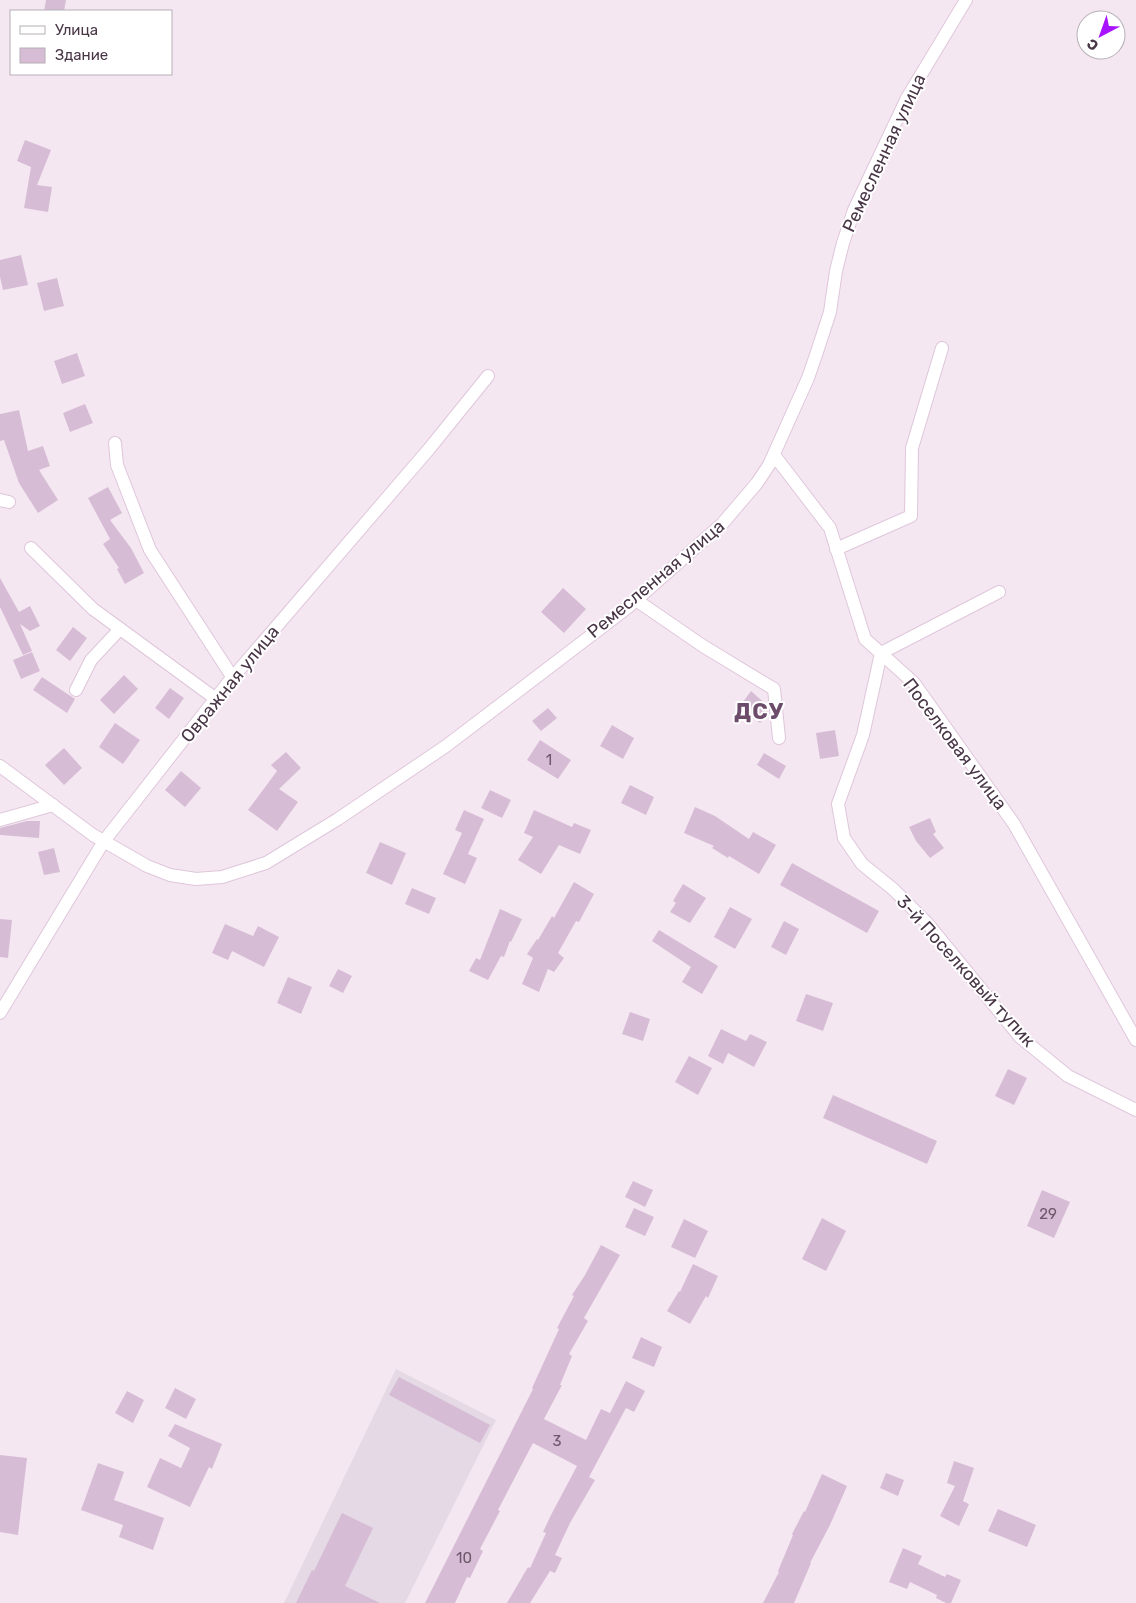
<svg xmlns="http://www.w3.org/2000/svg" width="1136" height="1603" viewBox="0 0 1136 1603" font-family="Rubik,sans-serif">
  <rect width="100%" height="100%" fill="#f5e7f2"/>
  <path fill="#e4d9e4" d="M396,1369L496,1420L405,1603H284Z"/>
  <g fill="#d7bcd5">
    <path d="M46,0H66L64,11H44Z"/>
    <path d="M25,140L51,150L37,185L52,187L48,212L24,208L31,167L17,161Z"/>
    <path d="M21,255L28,285L3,290L0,277V260Z"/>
    <path d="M57,278L64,306L44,311L37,283Z"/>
    <path d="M77,353L85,376L62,384L54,361Z"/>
    <path d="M85,404L93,423L70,432L63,413Z"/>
    <path d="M19,410L28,451L43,446L50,466L39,470L58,500L38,513L19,483L4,440L0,441V414Z"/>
    <path d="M108,487L122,513L110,520L131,548L144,573L125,584L117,569L119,568L103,544L110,539L88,498Z"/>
    <path d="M0,578L19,612L30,606L40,626L30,631L20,624L32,651L23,655L0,607Z"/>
    <path d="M563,588L586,609L564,633L541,612Z"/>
    <path d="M73,627L87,638L70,661L56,650Z"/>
    <path d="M32,652L40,671L21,679L13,660Z"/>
    <path d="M124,675L138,689L114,714L100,700Z"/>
    <path d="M42,677L75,699L67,713L33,690Z"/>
    <path d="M170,688L184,698L169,719L155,708Z"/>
    <path d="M751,691L767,705L768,714L760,723L740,706Z"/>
    <path d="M548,708L557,718L541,731L532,721Z"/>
    <path d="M115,723L140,740L123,764L99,747Z"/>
    <path d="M612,725L634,738L623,759L600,746Z"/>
    <path d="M835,730L839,756L820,759L816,733Z"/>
    <path d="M540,740L571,760L558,779L527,760Z"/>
    <path d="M64,748L82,768L64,785L45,765Z"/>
    <path d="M286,752L301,768L279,789L298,802L277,831L248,810L277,771L271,765Z"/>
    <path d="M764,753L786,766L779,779L757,765Z"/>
    <path d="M181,771L201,788L185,807L165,790Z"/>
    <path d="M630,785L654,797L646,815L621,803Z"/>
    <path d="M490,790L511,800L502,818L481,808Z"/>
    <path d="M695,807L715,816L749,839L753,832L776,845L759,874L729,856L728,858L712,848L714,846L684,833Z"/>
    <path d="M464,810L484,819L468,854L477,858L465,884L443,874L462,833L455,830Z"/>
    <path d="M534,810L572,827L574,823L591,830L580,854L559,845L541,874L518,860L533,837L524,833Z"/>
    <path d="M930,818L936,832L933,834L944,848L930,858L916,841L909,827Z"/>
    <path d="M27,821H40L39,838L0,835V828Z"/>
    <path d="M380,842L406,853L392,885L366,873Z"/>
    <path d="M54,848L60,872L44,875L38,852Z"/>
    <path d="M792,863L879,911L867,933L780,885Z"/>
    <path d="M574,882L594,894L579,922L576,921L558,953L564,958L554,972L548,969L539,992L522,984L533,958L527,954L537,939L538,940L552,916L554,918Z"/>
    <path d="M683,884L706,898L690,923L670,912L676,903L673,901Z"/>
    <path d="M412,888L436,898L429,914L405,904Z"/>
    <path d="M730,907L752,919L735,949L714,937Z"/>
    <path d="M500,909L522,919L511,942L510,941L504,957L501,956L488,980L469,971L476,958L480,960Z"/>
    <path d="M0,919L12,920L8,958L0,957Z"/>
    <path d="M784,921L799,929L786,955L771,947Z"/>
    <path d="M225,924L253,936L258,926L279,937L264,967L232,951L228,960L212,953Z"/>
    <path d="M659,930L718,966L702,994L682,982L691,967L652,941Z"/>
    <path d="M338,969L352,976L343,993L329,986Z"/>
    <path d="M288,977L312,987L301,1014L277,1003Z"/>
    <path d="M806,994L833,1003L823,1031L796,1021Z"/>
    <path d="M630,1012L650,1019L643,1041L622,1034Z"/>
    <path d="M721,1029L746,1041L750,1034L767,1042L754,1067L728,1053L723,1064L708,1056Z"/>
    <path d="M689,1056L712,1068L698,1095L675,1082Z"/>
    <path d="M1008,1069L1027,1078L1014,1105L995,1096Z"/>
    <path d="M833,1095L937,1141L927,1164L823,1118Z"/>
    <path d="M633,1181L653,1190L645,1207L625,1197Z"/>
    <path d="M1042,1190L1070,1202L1054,1238L1027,1226Z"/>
    <path d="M634,1208L654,1217L645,1236L625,1227Z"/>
    <path d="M822,1218L846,1231L826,1271L802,1259Z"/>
    <path d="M684,1219L708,1231L695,1258L671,1247Z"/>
    <path d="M601,1245L620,1255L584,1318L588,1321L569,1354L572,1356L560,1385H562L544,1419L586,1440L601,1409L610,1413L626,1381L645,1391L634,1412L626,1408L589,1477L595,1480L570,1523L555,1555L562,1558L555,1573L550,1571L530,1603H507L528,1567L530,1568L546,1533L543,1532L551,1515L577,1466L533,1443L498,1510L500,1511L480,1549L483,1551L470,1578L467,1577L455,1603H425L533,1389L532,1388L559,1329L557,1328L574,1296L572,1295L585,1275Z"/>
    <path d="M693,1264L718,1276L708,1298L706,1296L690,1324L667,1311L679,1291L680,1292Z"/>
    <path d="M641,1337L662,1347L654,1367L632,1358Z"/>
    <path d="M399,1377L490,1425L480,1443L389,1395Z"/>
    <path d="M175,1388L196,1399L186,1419L165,1408Z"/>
    <path d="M127,1391L144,1400L133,1423L115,1413Z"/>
    <path d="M175,1424L222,1444L212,1469L209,1467L190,1507L147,1487L160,1458L181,1468L190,1448L168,1436Z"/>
    <path d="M0,1455L27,1458L18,1535L0,1532Z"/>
    <path d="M954,1461L974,1468L963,1501L969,1504L959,1526L940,1516L955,1486L947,1483Z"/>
    <path d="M98,1463L124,1472L114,1500L164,1518L153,1550L119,1537L123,1525L81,1510Z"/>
    <path d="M886,1473L904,1480L898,1496L880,1488Z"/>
    <path d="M822,1474L847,1486L830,1525L810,1563H811L794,1603H763L779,1572L778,1571L793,1535L792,1534L804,1511L805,1512Z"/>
    <path d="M998,1509L1036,1525L1027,1547L988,1531Z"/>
    <path d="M342,1513L373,1528L345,1586L380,1603H296L312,1570L314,1571Z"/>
    <path d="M903,1548L922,1556L918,1564L945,1577L947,1574L961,1580L951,1603H946L936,1598L937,1595L910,1582L907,1589L889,1582Z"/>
  </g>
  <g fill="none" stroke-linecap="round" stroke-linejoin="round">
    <g stroke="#dfc6db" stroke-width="14">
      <g id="minor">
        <path d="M115,443L117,465L150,550L233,678"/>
        <path d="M774,455L830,528L865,639L914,683L1014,824L1136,1040"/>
        <path d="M0,500L9,502"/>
        <path d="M31,548L93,609L216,699"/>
        <path d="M836,549L911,516L912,448L942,348"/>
        <path d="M999,592L881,653L863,735L838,804L844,838L862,864L893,889L928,924L1020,1037L1068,1076L1136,1110"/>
        <path d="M636,600L703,646L774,689L779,738"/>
        <path d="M76,690L91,660L120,629"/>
        <path d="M0,766L93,835L147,866L170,875L196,879L222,877L266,863L338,819L446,746L627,608L722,524L757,483L769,465L808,378L816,355L830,312L836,271L843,243L854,210L907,98L966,0"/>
        <path d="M0,820L53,805"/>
        <path d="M0,1013L104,841L227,684L429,449L488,376"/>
      </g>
    </g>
    <use href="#minor" stroke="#fff" stroke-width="12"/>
  </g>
  <g text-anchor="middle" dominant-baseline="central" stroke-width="4" stroke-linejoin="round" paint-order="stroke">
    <g font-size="15" fill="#6c586a">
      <text x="549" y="760">1</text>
      <text x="1048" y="1214">29</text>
      <text x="557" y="1441">3</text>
      <text x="464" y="1558">10</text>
    </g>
    <g font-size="18" fill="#493647" stroke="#fff">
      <text transform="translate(884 153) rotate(-65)">Ремесленная улица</text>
      <text transform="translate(656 579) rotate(-40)">Ремесленная улица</text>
      <text transform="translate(230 684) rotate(-51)">Овражная улица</text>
      <text transform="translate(955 744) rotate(53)">Поселковая улица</text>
      <text transform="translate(966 971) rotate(48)">3-й Поселковый тупик</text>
    </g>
    <g font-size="22" font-weight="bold" letter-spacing="1" fill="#6c4c6a" stroke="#fff">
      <text x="759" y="711">ДСУ</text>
    </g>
  </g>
  <rect x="10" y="10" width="162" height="65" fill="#ffffff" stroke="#b6afb5"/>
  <rect x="20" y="26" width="25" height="8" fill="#ffffff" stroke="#b6afb5"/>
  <text x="55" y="35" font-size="15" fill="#493647">Улица</text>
  <rect x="20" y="48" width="25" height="15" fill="#d7bcd5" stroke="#b6afb5"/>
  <text x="55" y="60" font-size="15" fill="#493647">Здание</text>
  <g transform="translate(1101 35) rotate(221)"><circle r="24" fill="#ffffff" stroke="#b6afb5"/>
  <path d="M0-4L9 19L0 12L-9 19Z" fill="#a814ff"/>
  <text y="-8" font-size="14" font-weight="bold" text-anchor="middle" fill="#493647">С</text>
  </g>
</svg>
